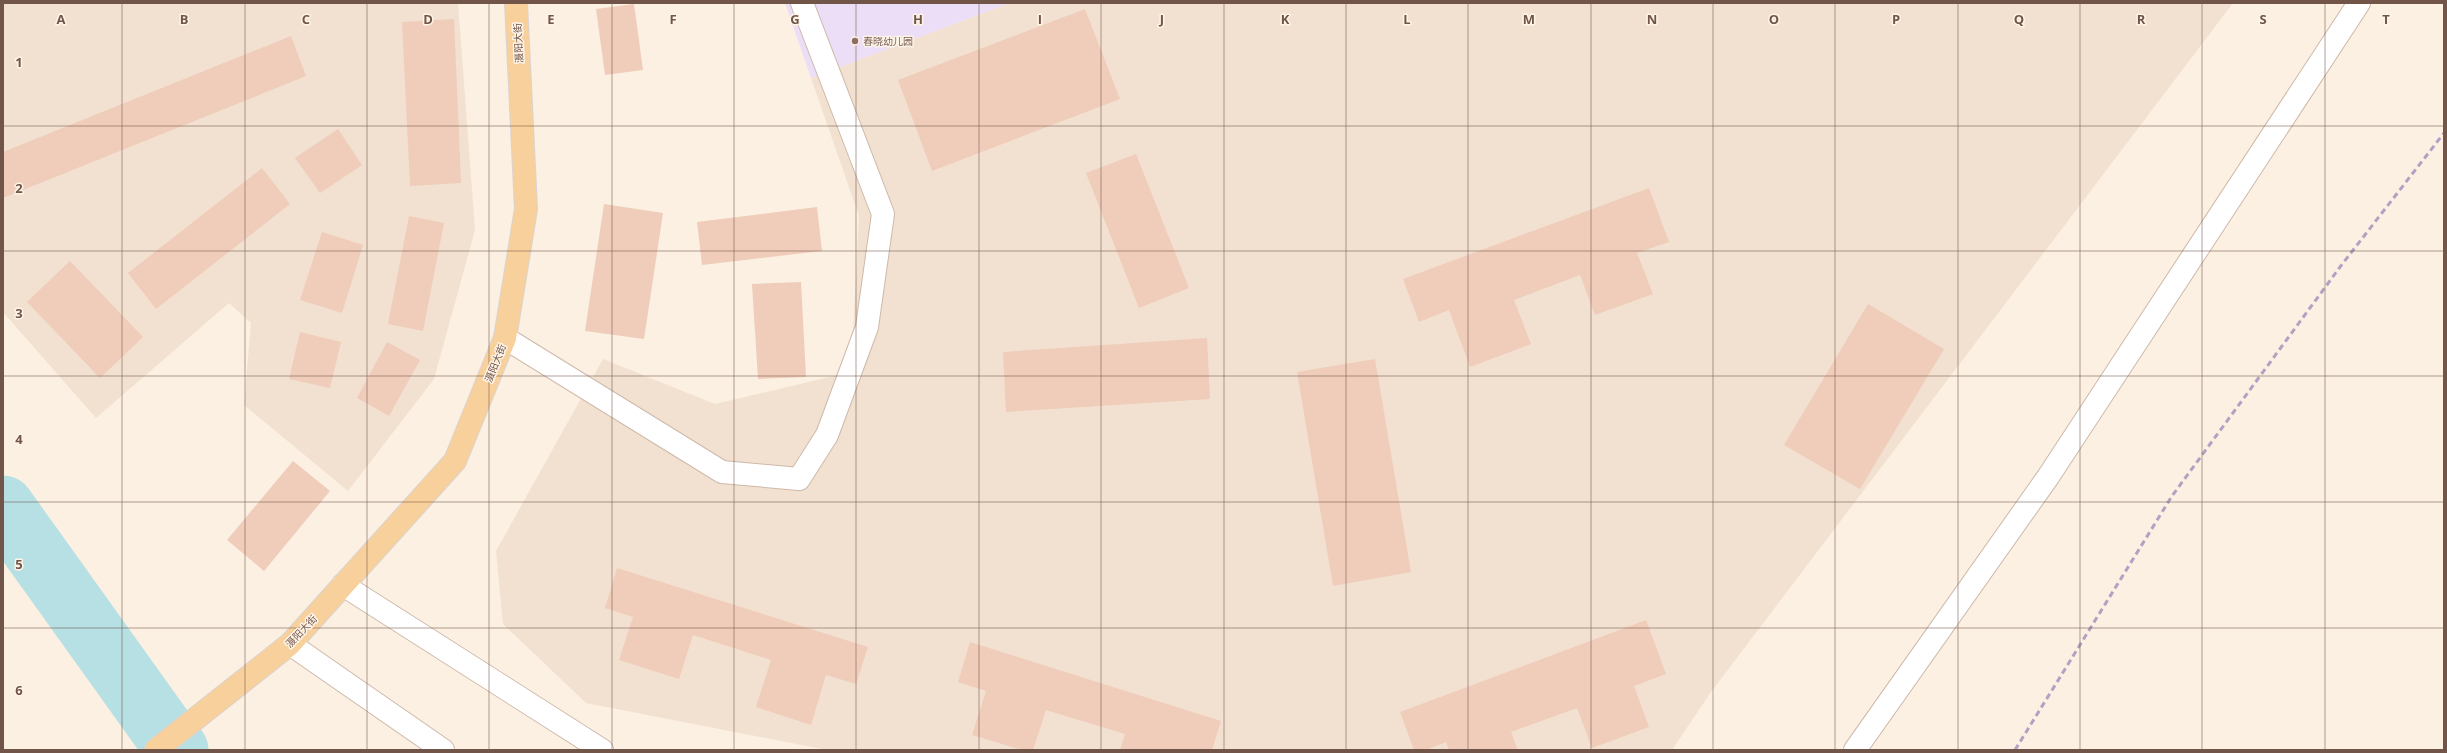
<svg xmlns="http://www.w3.org/2000/svg" width="2447" height="753" viewBox="0 0 2447 753" font-family="'Open Sans','Noto Sans SC',sans-serif">
  <rect width="100%" height="100%" fill="#fbf0e1"/>
  <g fill="#f2e1d0">
    <path d="M3,3H458L475,230L434,379L348,491L244,405L251,323L229,303L96,418L3,312Z"/>
    <path d="M1010,3H2233L1711,692L1672,750H827L586,703L503,624L496,551L603,359L715,404L851,372L859,216L811,78Z"/>
  </g>
  <path fill="#eddef7" d="M785,3H1010L811,78Z"/>
  <g fill="none" stroke-linecap="round" stroke-linejoin="round">
    <path stroke="#b7e0e4" stroke-width="63" d="M3,507L177,750"/>
  </g>
  <g fill="#f0ccba">
    <path d="M634,4L643,70L605,75L596,9Z"/>
    <path d="M1085,9L1120,99L932,171L898,80Z"/>
    <path d="M454,19L461,183L410,186L402,22Z"/>
    <path d="M291,36L306,76L3,198V152Z"/>
    <path d="M338,129L362,165L320,193L295,158Z"/>
    <path d="M1136,154L1189,288L1139,308L1086,173Z"/>
    <path d="M262,168L290,204L156,309L128,273Z"/>
    <path d="M1649,188L1669,242L1637,253L1653,294L1595,315L1580,275L1514,300L1531,344L1470,367L1449,310L1419,322L1403,279Z"/>
    <path d="M604,204L663,213L644,339L585,331Z"/>
    <path d="M817,207L822,251L702,265L697,222Z"/>
    <path d="M409,216L444,223L423,331L388,324Z"/>
    <path d="M322,232L363,245L342,313L300,300Z"/>
    <path d="M70,261L143,337L100,378L27,302Z"/>
    <path d="M801,282L806,377L758,379L752,284Z"/>
    <path d="M1868,304L1944,349L1860,489L1784,445Z"/>
    <path d="M300,332L341,342L330,388L289,379Z"/>
    <path d="M1207,338L1210,399L1006,412L1003,352Z"/>
    <path d="M387,342L420,360L389,416L357,398Z"/>
    <path d="M1375,359L1411,572L1333,586L1297,372Z"/>
    <path d="M293,461L330,491L264,571L227,540Z"/>
    <path d="M617,568L868,647L856,684L826,675L811,725L756,707L771,660L693,635L679,679L619,660L633,617L605,608Z"/>
    <path d="M1646,620L1666,674L1634,686L1649,727L1592,748L1577,708L1511,732L1518,750H1449L1446,742L1426,750H1414L1400,712Z"/>
    <path d="M970,642L1221,721L1212,750H1120L1125,734L1046,710L1033,750H1022L972,735L986,691L958,682Z"/>
  </g>
  <g fill="none" stroke-linecap="round" stroke-linejoin="round">
    <g stroke="#ceb9ab" stroke-width="24">
      <g id="minor">
        <path d="M505,338L722,472L799,479L827,435L867,327L883,214L802,3"/>
        <path d="M343,585L602,750"/>
        <path d="M290,644L443,750"/>
        <path d="M1855,750L2048,477L2359,3"/>
      </g>
    </g>
    <g stroke="#dad3d0" stroke-width="24">
      <path id="major" d="M156,750L290,644L455,461L505,338L526,209L516,3"/>
    </g>
    <use href="#minor" stroke="#fff" stroke-width="22"/>
    <use href="#major" stroke="#f8d09b" stroke-width="22"/>
    <path stroke="#b2a1c3" stroke-width="3" stroke-dasharray="6 4" stroke-linecap="butt" d="M2015,750L2172,496L2340,267L2444,133"/>
  </g>
  <path fill="none" stroke="#715549" stroke-width="1" stroke-opacity="0.55" d="M122,3V750M245,3V750M367,3V750M489,3V750M612,3V750M734,3V750M856,3V750M979,3V750M1101,3V750M1224,3V750M1346,3V750M1468,3V750M1591,3V750M1713,3V750M1835,3V750M1958,3V750M2080,3V750M2202,3V750M2325,3V750M3,126H2444M3,251H2444M3,376H2444M3,502H2444M3,628H2444"/>
  <circle fill="#8d6e63" stroke="#fef4e7" stroke-width="1.5" cx="855" cy="41" r="4"/>
  <g text-anchor="middle" dominant-baseline="central" stroke-width="3" stroke-linejoin="round" paint-order="stroke">
    <g font-size="10" fill="#785e54" stroke="#fef4e7" text-anchor="start">
      <text x="863" y="41">春晓幼儿园</text>
    </g>
    <g font-size="10" fill="#715549" stroke="#fef4e7">
      <text transform="translate(518 43) rotate(-93)">滠阳大街</text>
      <text transform="translate(495 363) rotate(-68)">滠阳大街</text>
      <text transform="translate(301 631) rotate(-46)">滠阳大街</text>
    </g>
  </g>
  <g font-size="13" text-anchor="middle" font-weight="bold" fill="#715549" stroke="#fef4e7" stroke-width="3" stroke-linejoin="round" paint-order="stroke">
    <text x="61" y="24">A</text>
    <text x="184" y="24">B</text>
    <text x="306" y="24">C</text>
    <text x="428" y="24">D</text>
    <text x="551" y="24">E</text>
    <text x="673" y="24">F</text>
    <text x="795" y="24">G</text>
    <text x="918" y="24">H</text>
    <text x="1040" y="24">I</text>
    <text x="1162" y="24">J</text>
    <text x="1285" y="24">K</text>
    <text x="1407" y="24">L</text>
    <text x="1529" y="24">M</text>
    <text x="1652" y="24">N</text>
    <text x="1774" y="24">O</text>
    <text x="1896" y="24">P</text>
    <text x="2019" y="24">Q</text>
    <text x="2141" y="24">R</text>
    <text x="2263" y="24">S</text>
    <text x="2386" y="24">T</text>
    <text x="19" y="67">1</text>
    <text x="19" y="193">2</text>
    <text x="19" y="318">3</text>
    <text x="19" y="444">4</text>
    <text x="19" y="569">5</text>
    <text x="19" y="695">6</text>
  </g>
  <rect width="2447" height="753" fill="none" stroke="#715549" stroke-width="8"/>
</svg>
